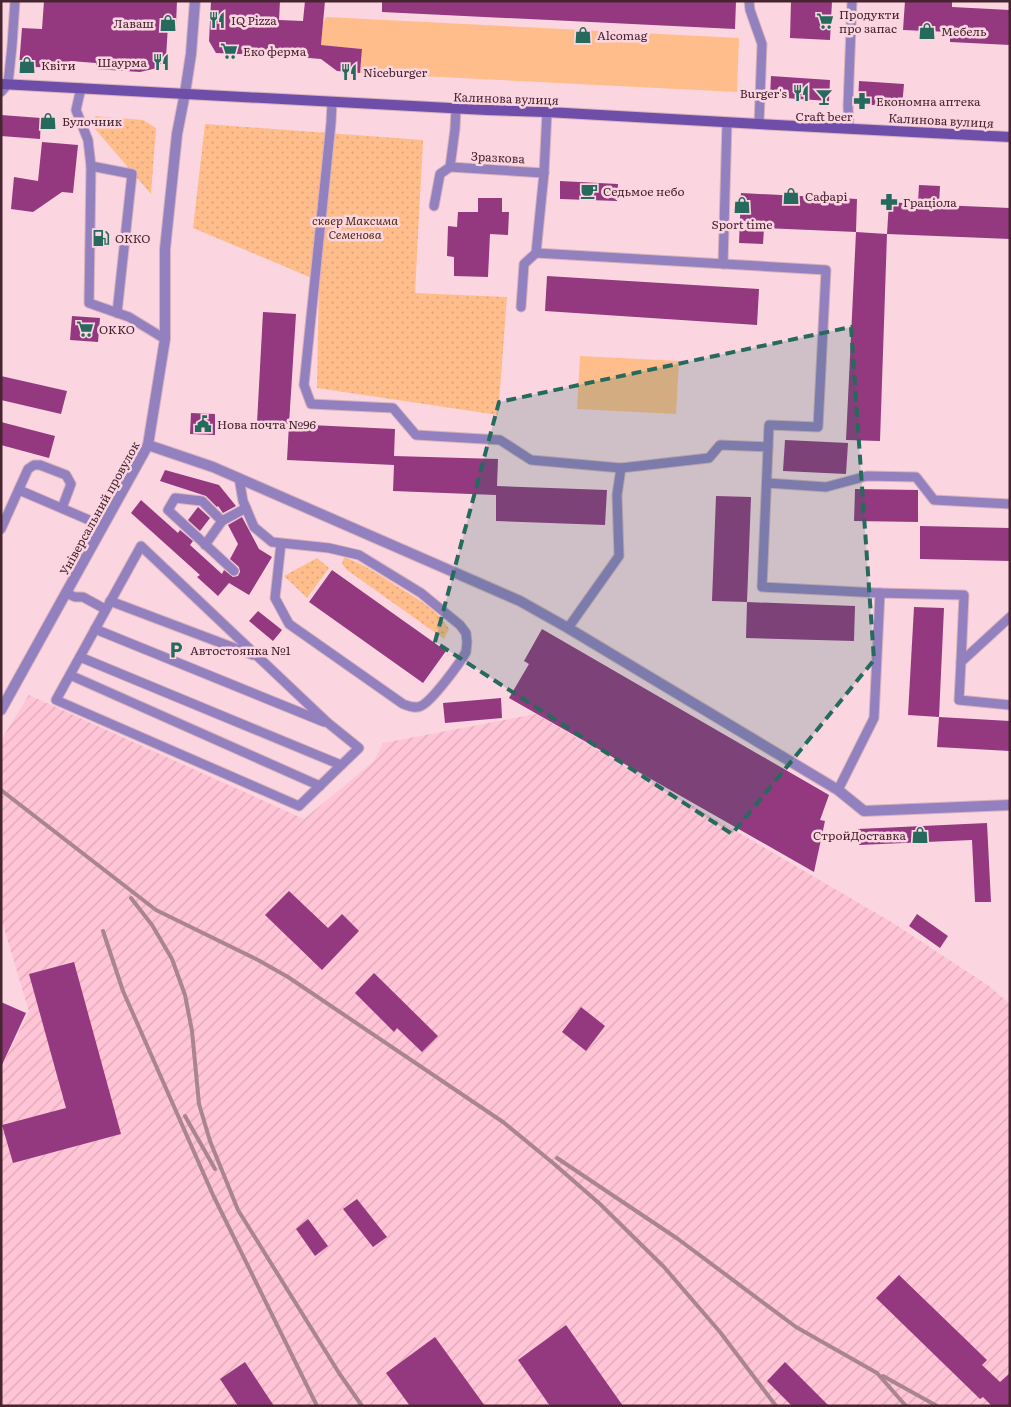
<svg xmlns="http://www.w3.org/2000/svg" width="1011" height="1407" viewBox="0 0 1011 1407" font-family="Literata,serif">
  <defs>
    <pattern id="industrial-furrows" width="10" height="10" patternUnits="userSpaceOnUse" patternTransform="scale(1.25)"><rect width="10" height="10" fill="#ffc4d6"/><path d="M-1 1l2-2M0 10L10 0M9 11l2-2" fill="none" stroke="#dca8b8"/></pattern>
    <pattern id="grass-dots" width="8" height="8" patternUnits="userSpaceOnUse" patternTransform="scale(1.25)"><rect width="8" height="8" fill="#ffbd8b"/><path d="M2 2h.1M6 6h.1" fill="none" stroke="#dca278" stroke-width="1.8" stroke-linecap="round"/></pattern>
  </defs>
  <rect width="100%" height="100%" fill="#fbd6e1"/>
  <path fill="url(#industrial-furrows)" d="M29,695L304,819L374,761L383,743L536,714L893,923L989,986L1010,1004V1406H1V1067L29,1012L1,918V740Z"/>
  <g fill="url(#grass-dots)">
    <path d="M95,116L143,120L156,128L151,194L95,129Z"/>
    <path d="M205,124L423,140L415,293L507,297L498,415L317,388L319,281L193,228Z"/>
    <path d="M344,557C361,563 377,573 392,583C412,596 437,608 449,629L444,639L347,570L342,564Z"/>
    <path d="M317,558L329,568L307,598L284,576Z"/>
  </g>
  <g fill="#ffbd8b">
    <path d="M326,17L739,38L737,92L360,73L362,49L321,45L323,23Z"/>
    <path d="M580,356L679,361L676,414L577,409Z"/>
  </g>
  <g fill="#94397f">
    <path d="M44,1L117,2V1H177L176,25H168L166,58L157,68L140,72L96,69V63L70,61L69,69L19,66L22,28L42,29Z"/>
    <path d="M211,1H280L279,20L303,21L305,1H325L321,45L362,49L360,73L337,71L321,59L286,56L216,53L209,41Z"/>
    <path d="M382,1H736L735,29L382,12Z"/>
    <path d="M791,1H832L830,40L790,38Z"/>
    <path d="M905,1H952V7L1010,10V45L950,42V32L903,30Z"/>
    <path d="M771,76L830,80L829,101L770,97Z"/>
    <path d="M859,81L904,84L902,107L858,104Z"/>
    <path d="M1,115L41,118L40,139L1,136Z"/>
    <path d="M42,142L78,145L73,193L62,192L33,212L11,209L14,177L38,181Z"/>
    <path d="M560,181L618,184L617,201L560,199Z"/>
    <path d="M919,185L940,186L939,205L1010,208V239L887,234L889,202L918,204Z"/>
    <path d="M741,193L857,199L856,232L764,228L763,244L739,243Z"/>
    <path d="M478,198H502V212H509L508,235L490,234L488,277L454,276V257L447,256L448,226L457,227L458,212H478Z"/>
    <path d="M856,232L887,234L880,441L846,440Z"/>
    <path d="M547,276L759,289L757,325L545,311Z"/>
    <path d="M263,312L296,314L289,424L257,423Z"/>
    <path d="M72,316L100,318L98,342L70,340Z"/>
    <path d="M1,376L67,391L61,414L1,400Z"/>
    <path d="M191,413L215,414V435L190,434Z"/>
    <path d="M1,422L55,436L49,458L1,445Z"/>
    <path d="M289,424L395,429L394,456L498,459L497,486L607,490L605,525L496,521V495L393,491L394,465L287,460Z"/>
    <path d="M785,440L848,443L846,474L783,471Z"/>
    <path d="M165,470L219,485L236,506L223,513L218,506L217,507L206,496L160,481Z"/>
    <path d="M855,489L918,490V522L854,521Z"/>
    <path d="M716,496L751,497L747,602L712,601Z"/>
    <path d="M141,500L178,533L180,530L193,541L190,545L222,574L224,570L233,577L238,576L240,572L239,567L230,559L238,544L228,525L242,517L259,549L272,557L249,595L229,583L218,596L197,577L200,575L131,513Z"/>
    <path d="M198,507L210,518L200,531L188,520Z"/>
    <path d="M920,526L1010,528V561L920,559Z"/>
    <path d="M332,570L446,651L423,683L309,602Z"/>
    <path d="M747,602L855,606L854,641L746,638Z"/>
    <path d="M914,607L944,608L939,717L908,715Z"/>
    <path d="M258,611L282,630L273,641L249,621Z"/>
    <path d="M542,629L829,795L820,820L825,821L814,872L509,698L529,664L524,661Z"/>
    <path d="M501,698L502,718L445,723L443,703Z"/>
    <path d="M939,717L1010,721V751L937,747Z"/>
    <path d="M987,823L991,902H975L972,840L859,845L858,829Z"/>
    <path d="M289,891L328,928L342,914L359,931L322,970L265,915Z"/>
    <path d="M917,914L948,936L940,948L909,926Z"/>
    <path d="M74,962L121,1134L13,1163L2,1125L66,1108L29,974Z"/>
    <path d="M374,973L438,1036L422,1052L397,1028L394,1032L355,993Z"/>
    <path d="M1,1002L26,1013L1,1067Z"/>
    <path d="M581,1007L605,1026L586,1051L562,1032Z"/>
    <path d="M357,1199L387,1237L373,1247L343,1209Z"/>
    <path d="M308,1219L328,1246L315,1256L296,1229Z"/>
    <path d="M899,1275L987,1360L982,1365L1000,1382L1010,1373V1406H992L983,1397L980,1399L876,1298Z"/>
    <path d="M566,1325L623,1406H550L518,1360Z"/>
    <path d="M435,1337L485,1406H410L386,1373Z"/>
    <path d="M245,1362L274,1406H238L220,1379Z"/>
    <path d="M785,1362L829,1406H792L767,1381Z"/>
  </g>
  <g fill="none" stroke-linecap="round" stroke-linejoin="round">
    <g stroke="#d7b2be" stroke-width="11">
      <g id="service">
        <path d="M749,1L750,10L762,44L759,124"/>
        <path d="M81,88L76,110L88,140L91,166L89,303L129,317L165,339"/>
        <path d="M1,92L8,84L12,46L15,1"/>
        <path d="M332,102L331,123L304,385L311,404L393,408L416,435L500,440L531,460L621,468"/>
        <path d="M849,128L848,106L852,1"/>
        <path d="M91,166L132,174L117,313"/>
        <path d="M450,167L544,173"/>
        <path d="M434,206L440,174L450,167L455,129L456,108"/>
        <path d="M536,253L826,270L818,427L769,425L762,587L880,593"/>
        <path d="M723,264L727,122"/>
        <path d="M521,307L524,264L536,253L544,173L547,112"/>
        <path d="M239,478L243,501L254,527L272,542L329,548L359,555L421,593L460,625L466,633L467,642L466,652C460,663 432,701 421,706C415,709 409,706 403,704L289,624L275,598L281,543"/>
        <path d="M767,483L826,487L867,476L916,477L934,500L1010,504"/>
        <path d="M19,490L103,526"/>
        <path d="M1,529L28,469L34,465H40L66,475L71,484L62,508"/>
        <path d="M205,545L222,521"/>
        <path d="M141,546L328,723L359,748L299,806L56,700Z"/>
        <path d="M234,571L168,510L175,498L202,501L222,521L246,508"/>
        <path d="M66,593L75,597H83L105,609"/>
        <path d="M110,601L253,655"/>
        <path d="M1010,617L961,662L959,700L1010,705"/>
        <path d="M568,628L619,556L617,495L621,468L709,458L720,445L768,447"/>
        <path d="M95,629L324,722"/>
        <path d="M80,657L341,765"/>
        <path d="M70,675L320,786"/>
        <path d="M838,790L874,718L880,593L964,595L961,662"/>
      </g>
    </g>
    <g stroke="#d7b2be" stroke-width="12">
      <g id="minor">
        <path d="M148,445L213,467L520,601L568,628L838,790L864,811L1010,805"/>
        <path d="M1,710L148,445L165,339V249L177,134L185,93"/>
      </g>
    </g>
    <g stroke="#d7b2be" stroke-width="12">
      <path id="tertiary" d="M185,93L191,54L195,1"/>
    </g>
    <g stroke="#d7b2be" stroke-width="12">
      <path id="secondary" d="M1,84L487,110L547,112L759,124L1010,137"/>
    </g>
    <use href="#service" stroke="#9380be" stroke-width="9"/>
    <use href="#minor" stroke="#9380be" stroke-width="10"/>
    <use href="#tertiary" stroke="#9380be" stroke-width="10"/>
    <use href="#secondary" stroke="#6f4ea9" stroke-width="10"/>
    <g stroke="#a98590" stroke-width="4">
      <path d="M1,790L156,910L258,960L288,977L503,1122L553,1163L600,1204L664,1267L720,1332L776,1406"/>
      <path d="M131,898L152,925L172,959L185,995L192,1031L199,1104L210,1141L238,1210L339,1373L362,1406"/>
      <path d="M103,931L123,991L213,1195L317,1406"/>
      <path d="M185,1116L215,1169"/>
      <path d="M557,1158L678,1239L796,1327L877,1373L906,1406"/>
      <path d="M883,1376L937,1406"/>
    </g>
  </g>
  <path fill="#256a5d" fill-opacity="0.2" stroke="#256a5d" stroke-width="4" stroke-dasharray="10 6" stroke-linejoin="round" d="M851,327L874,660L732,834L435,642L499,402Z"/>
  <defs>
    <g id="restaurant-bare" transform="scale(1.35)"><path d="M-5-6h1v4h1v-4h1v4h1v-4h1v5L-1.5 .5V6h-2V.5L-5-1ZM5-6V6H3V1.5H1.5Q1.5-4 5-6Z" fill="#256a5d" stroke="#fbd6e1" stroke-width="2.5" paint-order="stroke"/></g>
    <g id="supermarket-bare" transform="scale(1.35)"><path d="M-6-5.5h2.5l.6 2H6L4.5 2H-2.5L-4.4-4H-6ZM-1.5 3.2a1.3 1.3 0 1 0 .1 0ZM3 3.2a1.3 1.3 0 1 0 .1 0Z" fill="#256a5d" stroke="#fbd6e1" stroke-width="2.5" paint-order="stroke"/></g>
    <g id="shop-bare" transform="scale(1.35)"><path d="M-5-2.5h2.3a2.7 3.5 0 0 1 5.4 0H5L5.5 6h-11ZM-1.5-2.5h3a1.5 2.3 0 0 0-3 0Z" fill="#256a5d" stroke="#fbd6e1" stroke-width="2.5" paint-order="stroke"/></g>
    <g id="bar-bare" transform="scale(1.35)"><path d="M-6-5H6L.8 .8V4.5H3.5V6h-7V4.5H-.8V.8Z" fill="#256a5d" stroke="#fbd6e1" stroke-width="2.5" paint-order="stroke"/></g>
    <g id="pharmacy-bare" transform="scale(1.35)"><path d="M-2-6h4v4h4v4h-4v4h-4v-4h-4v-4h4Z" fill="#256a5d" stroke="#fbd6e1" stroke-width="2.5" paint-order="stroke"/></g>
    <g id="cafe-bare" transform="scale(1.35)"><path d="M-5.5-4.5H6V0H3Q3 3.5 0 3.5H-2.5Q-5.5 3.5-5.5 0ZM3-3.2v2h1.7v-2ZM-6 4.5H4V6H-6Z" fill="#256a5d" stroke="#fbd6e1" stroke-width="2.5" paint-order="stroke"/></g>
    <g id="fuel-bare" transform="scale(1.35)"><path d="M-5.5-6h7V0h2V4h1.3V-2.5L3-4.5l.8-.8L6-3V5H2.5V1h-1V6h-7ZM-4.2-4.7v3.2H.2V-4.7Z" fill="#256a5d" stroke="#fbd6e1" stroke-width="2.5" paint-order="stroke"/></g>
    <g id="civic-bare" transform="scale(1.35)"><path d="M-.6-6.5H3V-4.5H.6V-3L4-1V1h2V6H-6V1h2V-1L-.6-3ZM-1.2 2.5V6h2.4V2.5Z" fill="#256a5d" stroke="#fbd6e1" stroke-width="2.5" paint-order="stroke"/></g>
    <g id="parking-bare" transform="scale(1.35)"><path d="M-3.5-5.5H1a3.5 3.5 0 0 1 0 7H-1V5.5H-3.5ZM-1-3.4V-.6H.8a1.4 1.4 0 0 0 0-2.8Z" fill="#256a5d" stroke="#fbd6e1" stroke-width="2.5" paint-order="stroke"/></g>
  </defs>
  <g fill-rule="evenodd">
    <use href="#restaurant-bare" x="217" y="20"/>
    <use href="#supermarket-bare" x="825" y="21"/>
    <use href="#shop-bare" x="168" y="23"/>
    <use href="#shop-bare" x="927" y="31"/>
    <use href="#shop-bare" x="583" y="35"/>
    <use href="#supermarket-bare" x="229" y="51"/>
    <use href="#restaurant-bare" x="161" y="62"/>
    <use href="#shop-bare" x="27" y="65"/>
    <use href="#restaurant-bare" x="349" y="72"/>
    <use href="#restaurant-bare" x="801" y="93"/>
    <use href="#bar-bare" x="824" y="97"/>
    <use href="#pharmacy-bare" x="862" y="101"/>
    <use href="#shop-bare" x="48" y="121"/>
    <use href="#cafe-bare" x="589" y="191"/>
    <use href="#shop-bare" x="791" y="196"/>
    <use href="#pharmacy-bare" x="889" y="202"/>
    <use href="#shop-bare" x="742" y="205"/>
    <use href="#fuel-bare" x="101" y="238"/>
    <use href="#supermarket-bare" x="85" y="329"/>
    <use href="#civic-bare" x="203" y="424"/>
    <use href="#parking-bare" x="176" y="650"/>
    <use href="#shop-bare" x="920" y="835"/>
  </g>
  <g text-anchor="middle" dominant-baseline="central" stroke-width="5" stroke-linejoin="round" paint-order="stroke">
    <g font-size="12" fill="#462430" stroke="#fbd6e1" text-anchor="start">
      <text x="839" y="14">Продукти<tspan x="839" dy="14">про запас</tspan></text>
      <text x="231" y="20">IQ Pizza</text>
      <text x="154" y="23" text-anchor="end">Лаваш</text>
      <text x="941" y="31">Мебель</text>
      <text x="597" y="35">Alcomag</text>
      <text x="243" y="51">Еко ферма</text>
      <text x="147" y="62" text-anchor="end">Шаурма</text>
      <text x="41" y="65">Квіти</text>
      <text x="363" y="72">Niceburger</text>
      <text x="787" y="93" text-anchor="end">Burger's</text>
      <text x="876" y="101">Економна аптека</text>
      <text x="824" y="116" text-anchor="middle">Craft beer</text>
      <text x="62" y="121">Булочник</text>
      <text x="603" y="191">Седьмое небо</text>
      <text x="805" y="196">Сафарі</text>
      <text x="903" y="202">Граціола</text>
      <text x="742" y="224" text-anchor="middle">Sport time</text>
      <text x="115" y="238">ОККО</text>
      <text x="99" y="329">OKKO</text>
      <text x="217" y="424">Нова почта №96</text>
      <text x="190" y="650">Автостоянка №1</text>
      <text x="906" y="835" text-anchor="end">СтройДоставка</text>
    </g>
    <g font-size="12" fill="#462430" stroke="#fbd6e1">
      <text transform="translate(506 98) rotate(2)">Калинова вулиця</text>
      <text transform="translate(941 120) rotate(3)">Калинова вулиця</text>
      <text transform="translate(498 157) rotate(3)">Зразкова</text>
      <text transform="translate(99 508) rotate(-61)">Універсальний провулок</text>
    </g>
    <g font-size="12" font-style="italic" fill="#542f0d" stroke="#fbd6e1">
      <text x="355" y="220">сквер Максима<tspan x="355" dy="14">Семенова</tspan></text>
    </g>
  </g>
  <rect width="1011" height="1407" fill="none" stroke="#462430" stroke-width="5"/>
</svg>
